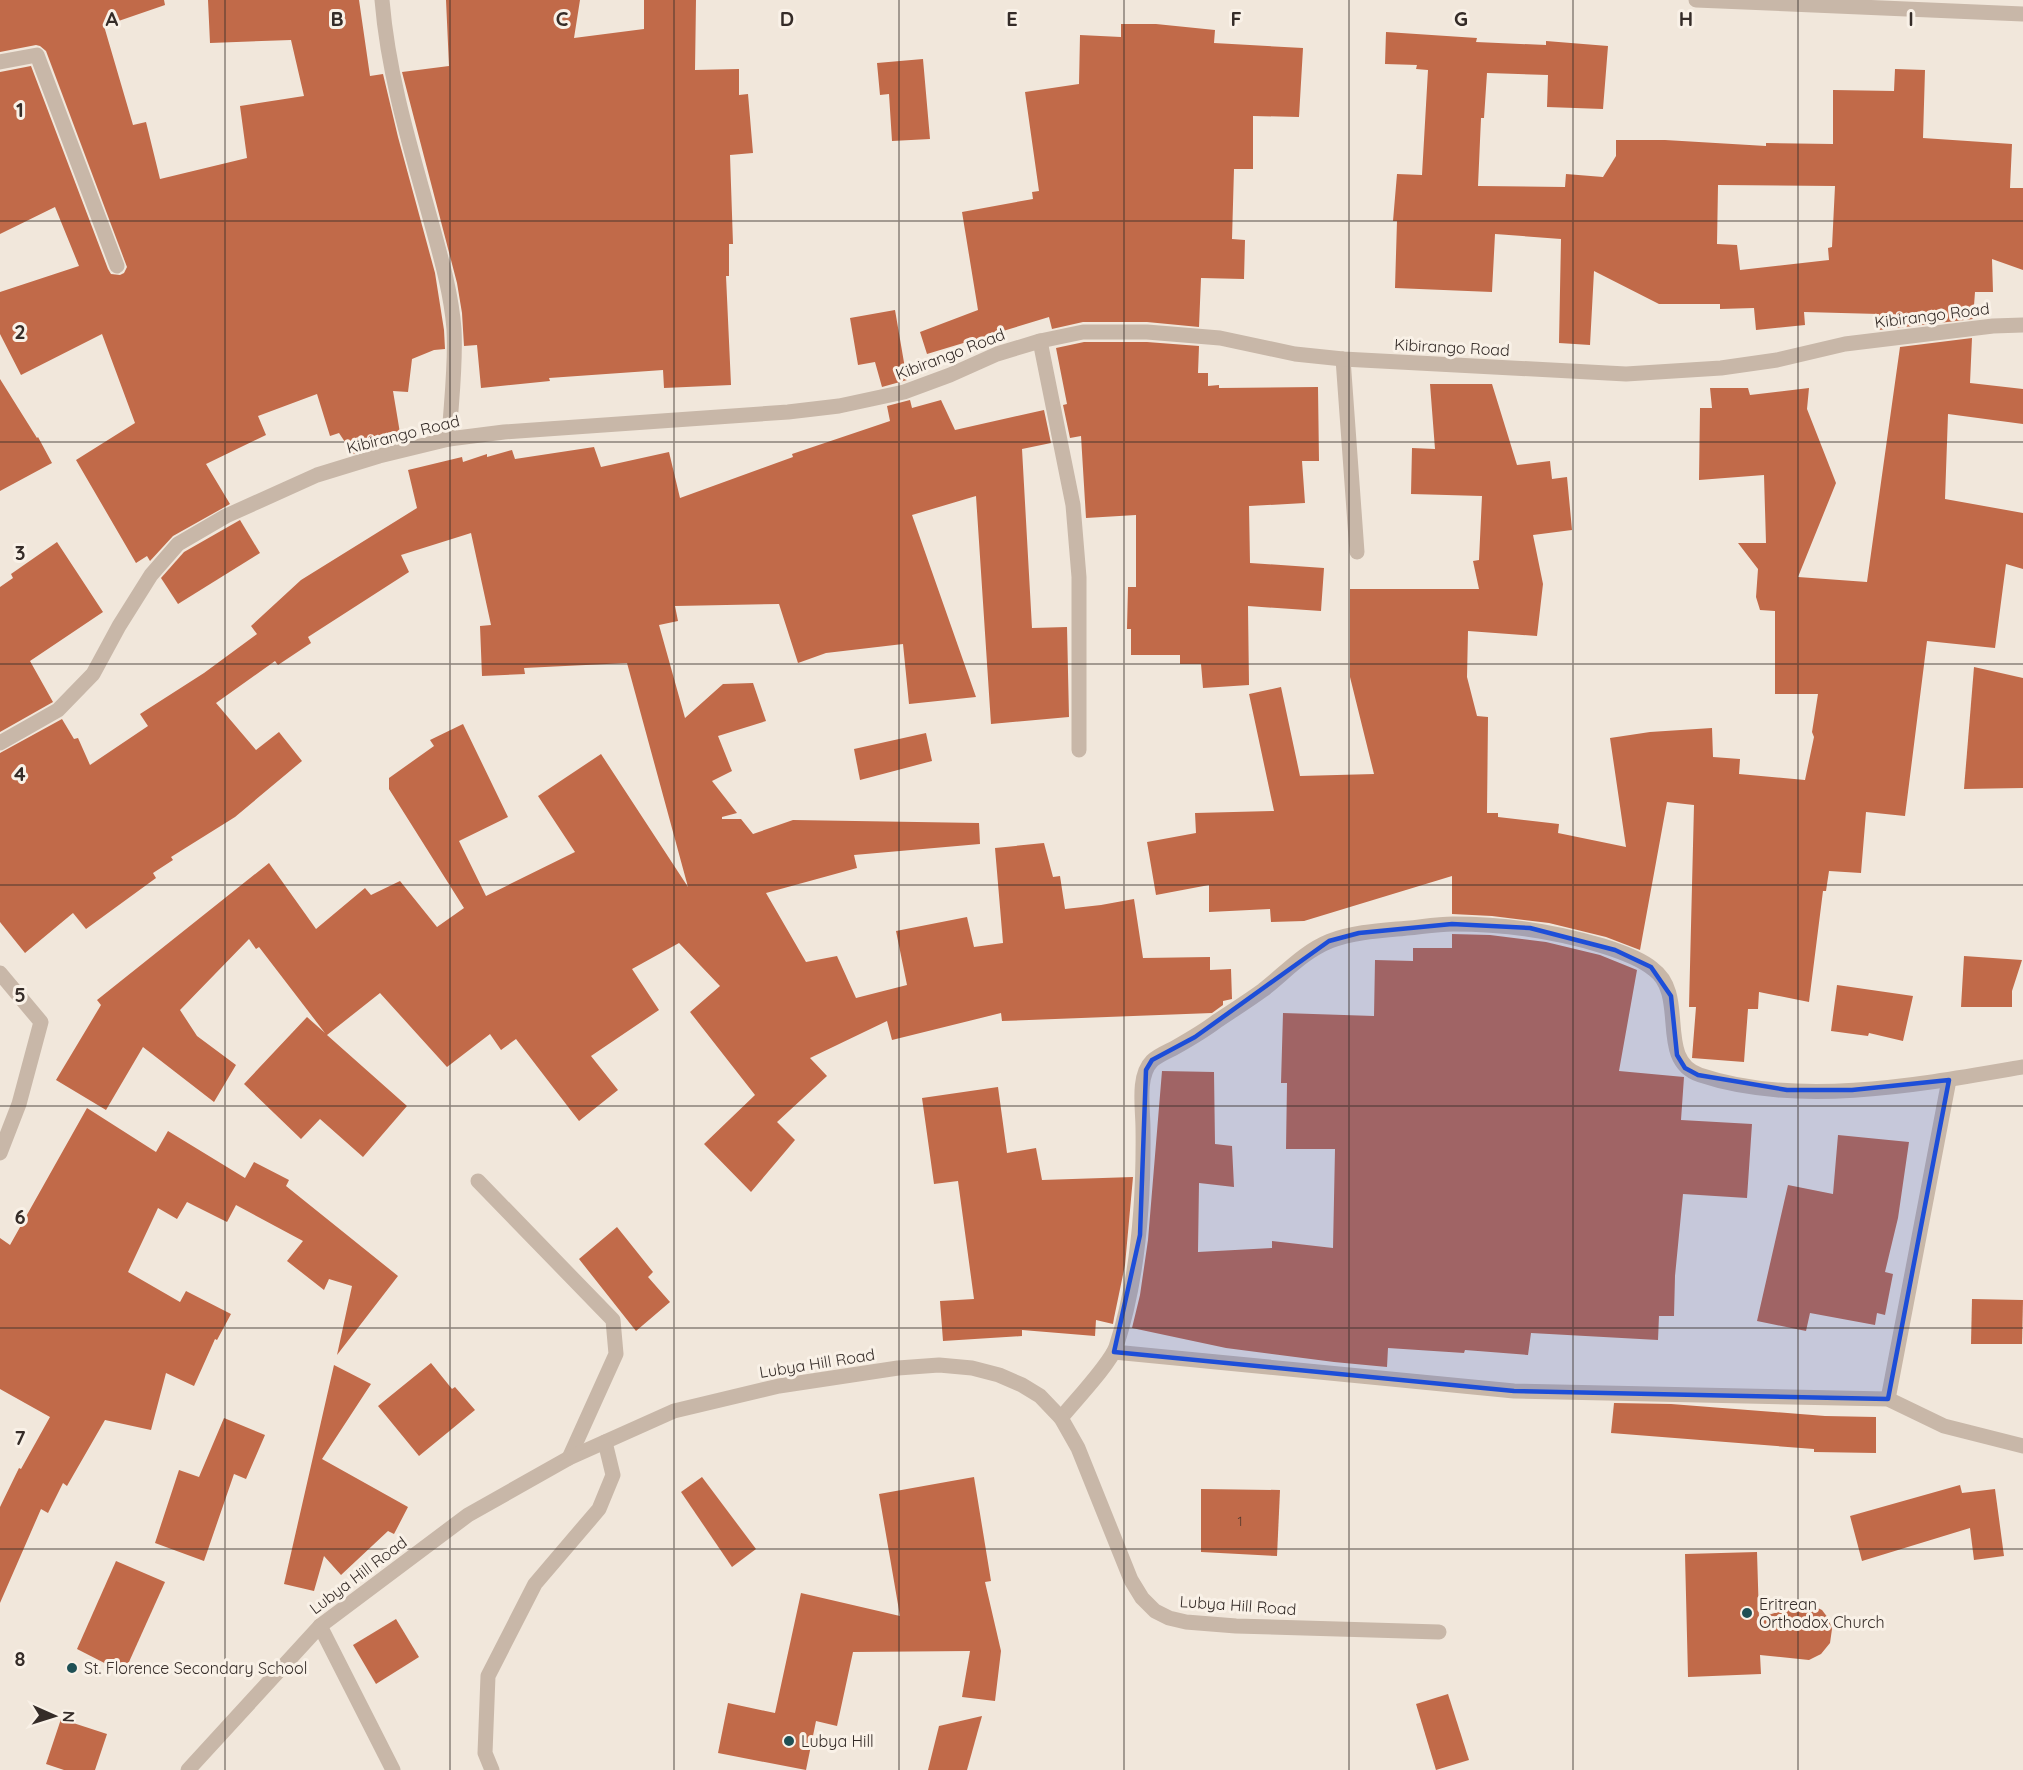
<svg xmlns="http://www.w3.org/2000/svg" width="2023" height="1770" viewBox="0 0 2023 1770" font-family="Quicksand,sans-serif">
  <rect width="100%" height="100%" fill="#f1e7db"/>
  <g fill="#c16a49" fill-rule="evenodd">
    <path d="M0,0H164L165,5L104,26L133,125L146,122L160,179L247,158L240,106L304,96L291,40L210,43L208,0H359L370,76L383,74L398,137L435,273L444,330L445,349L434,350L412,359L408,392L393,391L400,433L380,446L353,454L339,433L330,436L317,394L258,416L266,435L206,464L230,504L173,536L150,561L147,556L136,563L76,460L135,423L102,334L21,375L0,334V292L79,266L55,207L0,234V72L31,66L108,269L111,274L120,275L124,273L127,267L46,51L40,46L36,45L0,52Z"/>
    <path d="M446,0H580L574,38L644,29V0H696L695,70L739,69V95L748,94L753,153L730,155L733,244H729V276H726L731,385L664,388L663,370L549,378L550,381L481,388L477,345L464,346L462,313L457,283L402,72L449,66Z"/>
    <path d="M1121,24H1156L1215,30L1214,43L1303,48L1299,117L1253,116V169H1234L1232,239L1245,240L1244,279L1201,278L1199,327L1147,322H1083L1052,329L1049,317L927,354L920,332L978,310L962,212L1033,199L1032,192L1039,191L1025,92L1079,84L1080,35L1121,37Z"/>
    <path d="M1386,32L1477,38L1476,42L1546,45V41L1608,46L1603,109L1547,107L1548,75L1487,73L1484,118H1481L1478,186L1565,187L1566,174L1603,177L1616,156V140H1665L1766,146V143L1833,144V90L1894,91L1895,69L1925,70L1923,138L2012,144L2010,188H2023V270L1992,259L1993,292H1975L1973,319L1879,330V314L1804,312L1805,325L1756,330L1754,308L1720,309V304H1659L1594,271L1590,345L1559,343L1561,239L1495,234L1492,292L1395,288L1397,221H1393L1397,174L1422,175L1428,70L1416,69L1417,65L1385,64ZM1718,185L1835,186L1832,247L1828,248L1829,260L1740,270L1737,245L1717,244Z"/>
    <path d="M923,59L930,139L892,141L889,94L880,95L877,63Z"/>
    <path d="M895,310L907,380L882,387L875,362L858,365L850,318Z"/>
    <path d="M1972,338L1970,383L2023,389V424L1948,414L1945,499L2023,513V569L2006,564L1995,648L1927,641L1905,816L1866,812L1861,873L1829,871L1826,891H1823L1809,1002L1759,992L1758,1009H1748L1744,1062L1692,1058L1696,1007H1689L1694,805L1667,802L1640,950L1606,937L1549,923L1492,916L1452,914V876L1304,921L1271,922L1270,909L1209,912V885L1156,895L1147,842L1196,833L1195,813L1274,811L1249,694L1281,687L1300,776L1374,774L1350,677V589H1479L1473,561L1479,560L1482,496L1411,494L1412,448L1435,449L1430,384H1492L1517,465L1550,461L1552,479L1567,477L1572,530L1533,535L1543,584L1537,636L1468,631L1467,677L1477,716L1488,717L1487,813H1498V817L1559,824L1558,833L1626,847L1610,738L1650,732L1712,728L1713,757L1740,759L1739,774L1805,780L1814,737L1812,732L1818,694H1775V611L1760,610L1756,597L1758,569L1738,543H1766L1764,475L1699,480L1700,408H1712L1710,388H1748L1750,395L1809,388L1807,409L1836,483L1798,577L1867,582L1900,347Z"/>
    <path d="M1084,342H1147L1199,346L1198,373H1208V386L1219,385V388L1318,387L1319,461H1302L1305,503L1249,506L1250,563L1324,568L1321,611L1248,606L1249,685L1203,688L1201,664H1180V655H1131V629H1127L1128,587H1136V515L1086,518L1081,436L1070,438L1063,405L1067,404L1056,348Z"/>
    <path d="M0,379L37,438L38,437L52,463L0,491Z"/>
    <path d="M910,400L912,408L941,400L955,430L1044,410L1051,443L1022,449L1032,628L1067,627L1069,717L991,724L976,496L912,515L976,697L909,704L903,644L826,653L798,663L779,604L675,606L678,621L659,625L685,718L723,684L753,683L766,721L718,736L732,771L712,781L737,813L722,817V819H741L753,834L793,820L979,823L980,844L854,855L857,868L766,893L806,962L837,956L856,998L907,985L896,931L967,917L974,947L1003,943L995,848L1044,843L1053,877L1060,876L1065,909L1101,905L1134,899L1143,958L1210,957V970L1231,969L1232,999L1223,1001V1005L1212,1013L1002,1021L1001,1013L892,1040L887,1021L810,1058L827,1076L777,1122L795,1140L751,1192L704,1144L755,1095L690,1012L720,986L679,943L632,969L659,1010L591,1056L618,1090L579,1121L516,1039L501,1050L490,1034L447,1067L380,993L327,1035L407,1106L363,1157L320,1119L301,1139L244,1084L307,1017L325,1033L259,947L256,949L249,939L180,1010L197,1036L236,1065L214,1102L143,1047L106,1110L56,1080L101,1005L97,1000L269,863L316,929L365,888L371,895L400,881L437,927L464,908L389,789V778L434,746L430,740L463,724L508,817L459,841L486,896L575,852L538,796L601,754L688,887L627,663L524,668L525,674L482,676L480,626L491,625L471,533L401,555L409,572L308,637L311,643L278,665L275,661L216,703L256,750L279,732L302,761L235,817L171,857L173,860L153,873L156,878L86,929L73,913L25,953L0,922V753L62,719L74,739L78,738L90,765L148,726L140,714L204,673L257,634L251,626L301,580L417,508L408,470L462,457L463,462L487,454V457L512,450L515,459L594,447L601,467L669,452L680,498L793,457L792,454L890,421L887,406Z"/>
    <path d="M240,520L260,553L178,604L161,578L184,552Z"/>
    <path d="M57,542L103,612L30,661L53,702L0,732V587L13,578L11,574Z"/>
    <path d="M1974,667L2023,678V788L1964,789Z"/>
    <path d="M926,733L932,761L860,780L854,749Z"/>
    <path d="M1452,934L1490,935L1546,942L1600,955L1637,970L1619,1071L1684,1077L1681,1120L1752,1124L1747,1198L1683,1194L1675,1276L1674,1316H1659L1658,1340L1531,1333L1528,1355L1465,1350L1464,1353L1388,1348L1387,1367L1334,1362L1226,1348L1132,1328L1140,1295L1148,1240L1162,1071L1214,1072L1215,1144L1232,1146L1234,1187L1199,1183L1198,1252L1272,1248V1241L1333,1248L1335,1149H1286L1287,1083H1281L1283,1013L1374,1016L1375,960L1413,961V948H1452Z"/>
    <path d="M1964,956L2022,960L2012,991V1007H1961Z"/>
    <path d="M1837,985L1913,996L1903,1041L1869,1033L1868,1036L1831,1031Z"/>
    <path d="M998,1087L1007,1153L1036,1148L1042,1180L1133,1177L1125,1265L1114,1318L1113,1324L1096,1320L1095,1336L1022,1330V1336L943,1341L940,1301L974,1299L958,1181L934,1184L922,1098Z"/>
    <path d="M87,1108L156,1152L168,1131L245,1178L254,1162L289,1180L286,1186L398,1276L337,1355L352,1286L329,1279L324,1290L287,1261L303,1241L236,1205L227,1222L187,1202L177,1219L158,1208L128,1272L180,1302L186,1291L231,1314L217,1340L215,1339L194,1386L166,1373L151,1430L105,1420L67,1486L63,1483L48,1513L41,1509L0,1603V1507L19,1468L21,1469L50,1417L0,1389V1238L10,1245Z"/>
    <path d="M1838,1135L1909,1142L1898,1218L1885,1272L1893,1274L1885,1315L1877,1313L1875,1325L1810,1313L1806,1331L1757,1321L1788,1185L1833,1194Z"/>
    <path d="M617,1227L653,1272L648,1277L670,1302L636,1331L579,1259Z"/>
    <path d="M1972,1299L2023,1300L2022,1344H1971Z"/>
    <path d="M431,1363L452,1389L455,1387L475,1410L419,1456L378,1406Z"/>
    <path d="M334,1365L371,1384L322,1459L408,1507L394,1534L388,1531L341,1575L324,1556L314,1591L284,1584Z"/>
    <path d="M1614,1403L1671,1404L1825,1416L1876,1417V1453L1814,1452V1449L1611,1433Z"/>
    <path d="M224,1418L265,1435L246,1479L234,1474L204,1561L155,1543L179,1470L199,1477Z"/>
    <path d="M702,1477L756,1549L732,1567L681,1492Z"/>
    <path d="M974,1477L991,1581L985,1582L1001,1651L995,1701L962,1697L970,1651L853,1652L837,1726L816,1721L806,1770L718,1753L728,1703L775,1713L801,1593L900,1616L879,1494Z"/>
    <path d="M1960,1485L1962,1493L1995,1489L2004,1556L1974,1560L1970,1528L1862,1561L1850,1516Z"/>
    <path d="M1201,1489L1280,1490L1277,1556L1201,1552Z"/>
    <path d="M1757,1552L1759,1618L1800,1605H1812L1822,1610L1828,1618L1832,1629L1830,1643L1821,1654L1809,1660L1760,1655L1761,1674L1688,1677L1685,1554Z"/>
    <path d="M116,1561L165,1582L124,1673L77,1649Z"/>
    <path d="M396,1619L419,1657L376,1684L353,1645Z"/>
    <path d="M1448,1694L1469,1760L1436,1770L1416,1704Z"/>
    <path d="M982,1716L967,1770H928L939,1726Z"/>
    <path d="M61,1719L107,1734L95,1770H64L46,1764Z"/>
  </g>
  <g fill="none" stroke-linecap="round" stroke-linejoin="round">
    <path stroke="#c8b7a8" stroke-width="15" d="M492,1770L485,1753L488,1676L535,1584L599,1509L613,1475L605,1442"/>
    <g stroke="#c8b7a8" stroke-width="15">
      <path d="M382,0C388,73 409,143 429,214C439,251 451,290 454,329C456,366 451,402 449,439"/>
      <path d="M1696,0L2023,14"/>
      <path d="M0,62L37,55L117,266"/>
      <path d="M1040,341L1073,505L1079,577V750"/>
      <path d="M1343,359L1357,552"/>
      <path d="M0,743L58,710L93,674L119,626L151,575L178,544L226,516L317,475L379,456L449,439L504,432L788,412L839,406L904,392L950,375L997,354L1040,341L1083,332H1147L1220,338L1295,354L1343,359L1626,374L1721,368L1777,360L1845,344L1993,326L2023,325"/>
      <path d="M0,973L41,1022L19,1104L0,1153"/>
      <path d="M478,1181L613,1320L616,1354L569,1458"/>
      <path d="M1114,1352L1514,1391L1888,1399L1944,1426L2023,1446"/>
      <path d="M1888,1399L1949,1080"/>
      <path d="M1061,1418C1074,1402 1110,1364 1116,1347C1139,1277 1144,1201 1143,1128C1143,1109 1137,1076 1152,1061C1158,1055 1169,1051 1176,1047C1190,1039 1204,1031 1217,1021C1232,1011 1248,1001 1263,990C1285,973 1303,952 1330,941C1351,933 1374,931 1397,929C1416,928 1434,924 1453,924C1504,924 1554,931 1603,946C1619,951 1640,958 1653,969C1689,995 1655,1060 1700,1075C1798,1108 1924,1084 2023,1067"/>
      <path d="M320,1626L393,1770"/>
      <path d="M188,1770L320,1626L468,1515L569,1458L674,1411L779,1386L898,1368L939,1365L972,1368L999,1375L1022,1385L1040,1396L1061,1418L1078,1448L1131,1580L1142,1598L1155,1611L1169,1618L1186,1622L1236,1626L1439,1632"/>
    </g>
  </g>
  <path fill="#1d4ed8" fill-opacity="0.2" stroke="#1d4ed8" stroke-width="4.5" stroke-linejoin="round" d="M1452,924L1530,928L1615,950L1651,967L1671,996L1677,1055L1685,1068L1698,1075L1787,1090H1852L1949,1080L1888,1399L1514,1391L1114,1352L1140,1235L1146,1070L1152,1060L1195,1037L1329,941L1359,933Z"/>
  <path fill="none" stroke="#352c28" stroke-width="1.5" stroke-opacity="0.55" d="M225,0V1770M450,0V1770M674,0V1770M899,0V1770M1124,0V1770M1349,0V1770M1573,0V1770M1798,0V1770M0,221H2023M0,442H2023M0,664H2023M0,885H2023M0,1106H2023M0,1328H2023M0,1549H2023"/>
  <g fill="#1f5055" stroke="#f9f1e7" stroke-width="2">
    <circle cx="1747" cy="1613" r="6"/>
    <circle cx="72" cy="1668" r="6"/>
    <circle cx="789" cy="1741" r="6"/>
  </g>
  <g text-anchor="middle" dominant-baseline="central" stroke-width="6" stroke-linejoin="round" paint-order="stroke">
    <g font-size="14" fill="#583c30">
      <text x="1240" y="1521">1</text>
    </g>
    <g font-size="16" fill="#352c28" stroke="#f9f1e7">
      <text transform="translate(1932 315) rotate(-7)">Kibirango Road</text>
      <text transform="translate(1452 347) rotate(3)">Kibirango Road</text>
      <text transform="translate(950 354) rotate(-21)">Kibirango Road</text>
      <text transform="translate(403 434) rotate(-14)">Kibirango Road</text>
      <text transform="translate(817 1363) rotate(-9)">Lubya Hill Road</text>
      <text transform="translate(358 1575) rotate(-37)">Lubya Hill Road</text>
      <text transform="translate(1238 1605) rotate(4)">Lubya Hill Road</text>
    </g>
    <g font-size="16" fill="#352c28" stroke="#f9f1e7" text-anchor="start">
      <text x="1759" y="1604">Eritrean<tspan x="1759" dy="18">Orthodox Church</tspan></text>
      <text x="84" y="1668">St. Florence Secondary School</text>
      <text x="801" y="1741">Lubya Hill</text>
    </g>
  </g>
  <g font-size="20" text-anchor="middle" font-weight="bold" fill="#352c28" stroke="#f9f1e7" stroke-width="6" stroke-linejoin="round" paint-order="stroke">
    <text x="112" y="26">A</text>
    <text x="337" y="26">B</text>
    <text x="562" y="26">C</text>
    <text x="787" y="26">D</text>
    <text x="1012" y="26">E</text>
    <text x="1236" y="26">F</text>
    <text x="1461" y="26">G</text>
    <text x="1686" y="26">H</text>
    <text x="1911" y="26">I</text>
    <text x="20" y="117">1</text>
    <text x="20" y="339">2</text>
    <text x="20" y="560">3</text>
    <text x="20" y="781">4</text>
    <text x="20" y="1002">5</text>
    <text x="20" y="1224">6</text>
    <text x="20" y="1445">7</text>
    <text x="20" y="1666">8</text>
  </g>
  <g transform="translate(54 1716) rotate(93)" stroke="#f9f1e7" stroke-width="4.5" paint-order="stroke">
  <path d="M0-4.5L10 22L0 15L-10 22Z" fill="#352c28"/>
  <text y="-9" font-size="16" font-weight="bold" text-anchor="middle" fill="#352c28">N</text>
  </g>
</svg>
